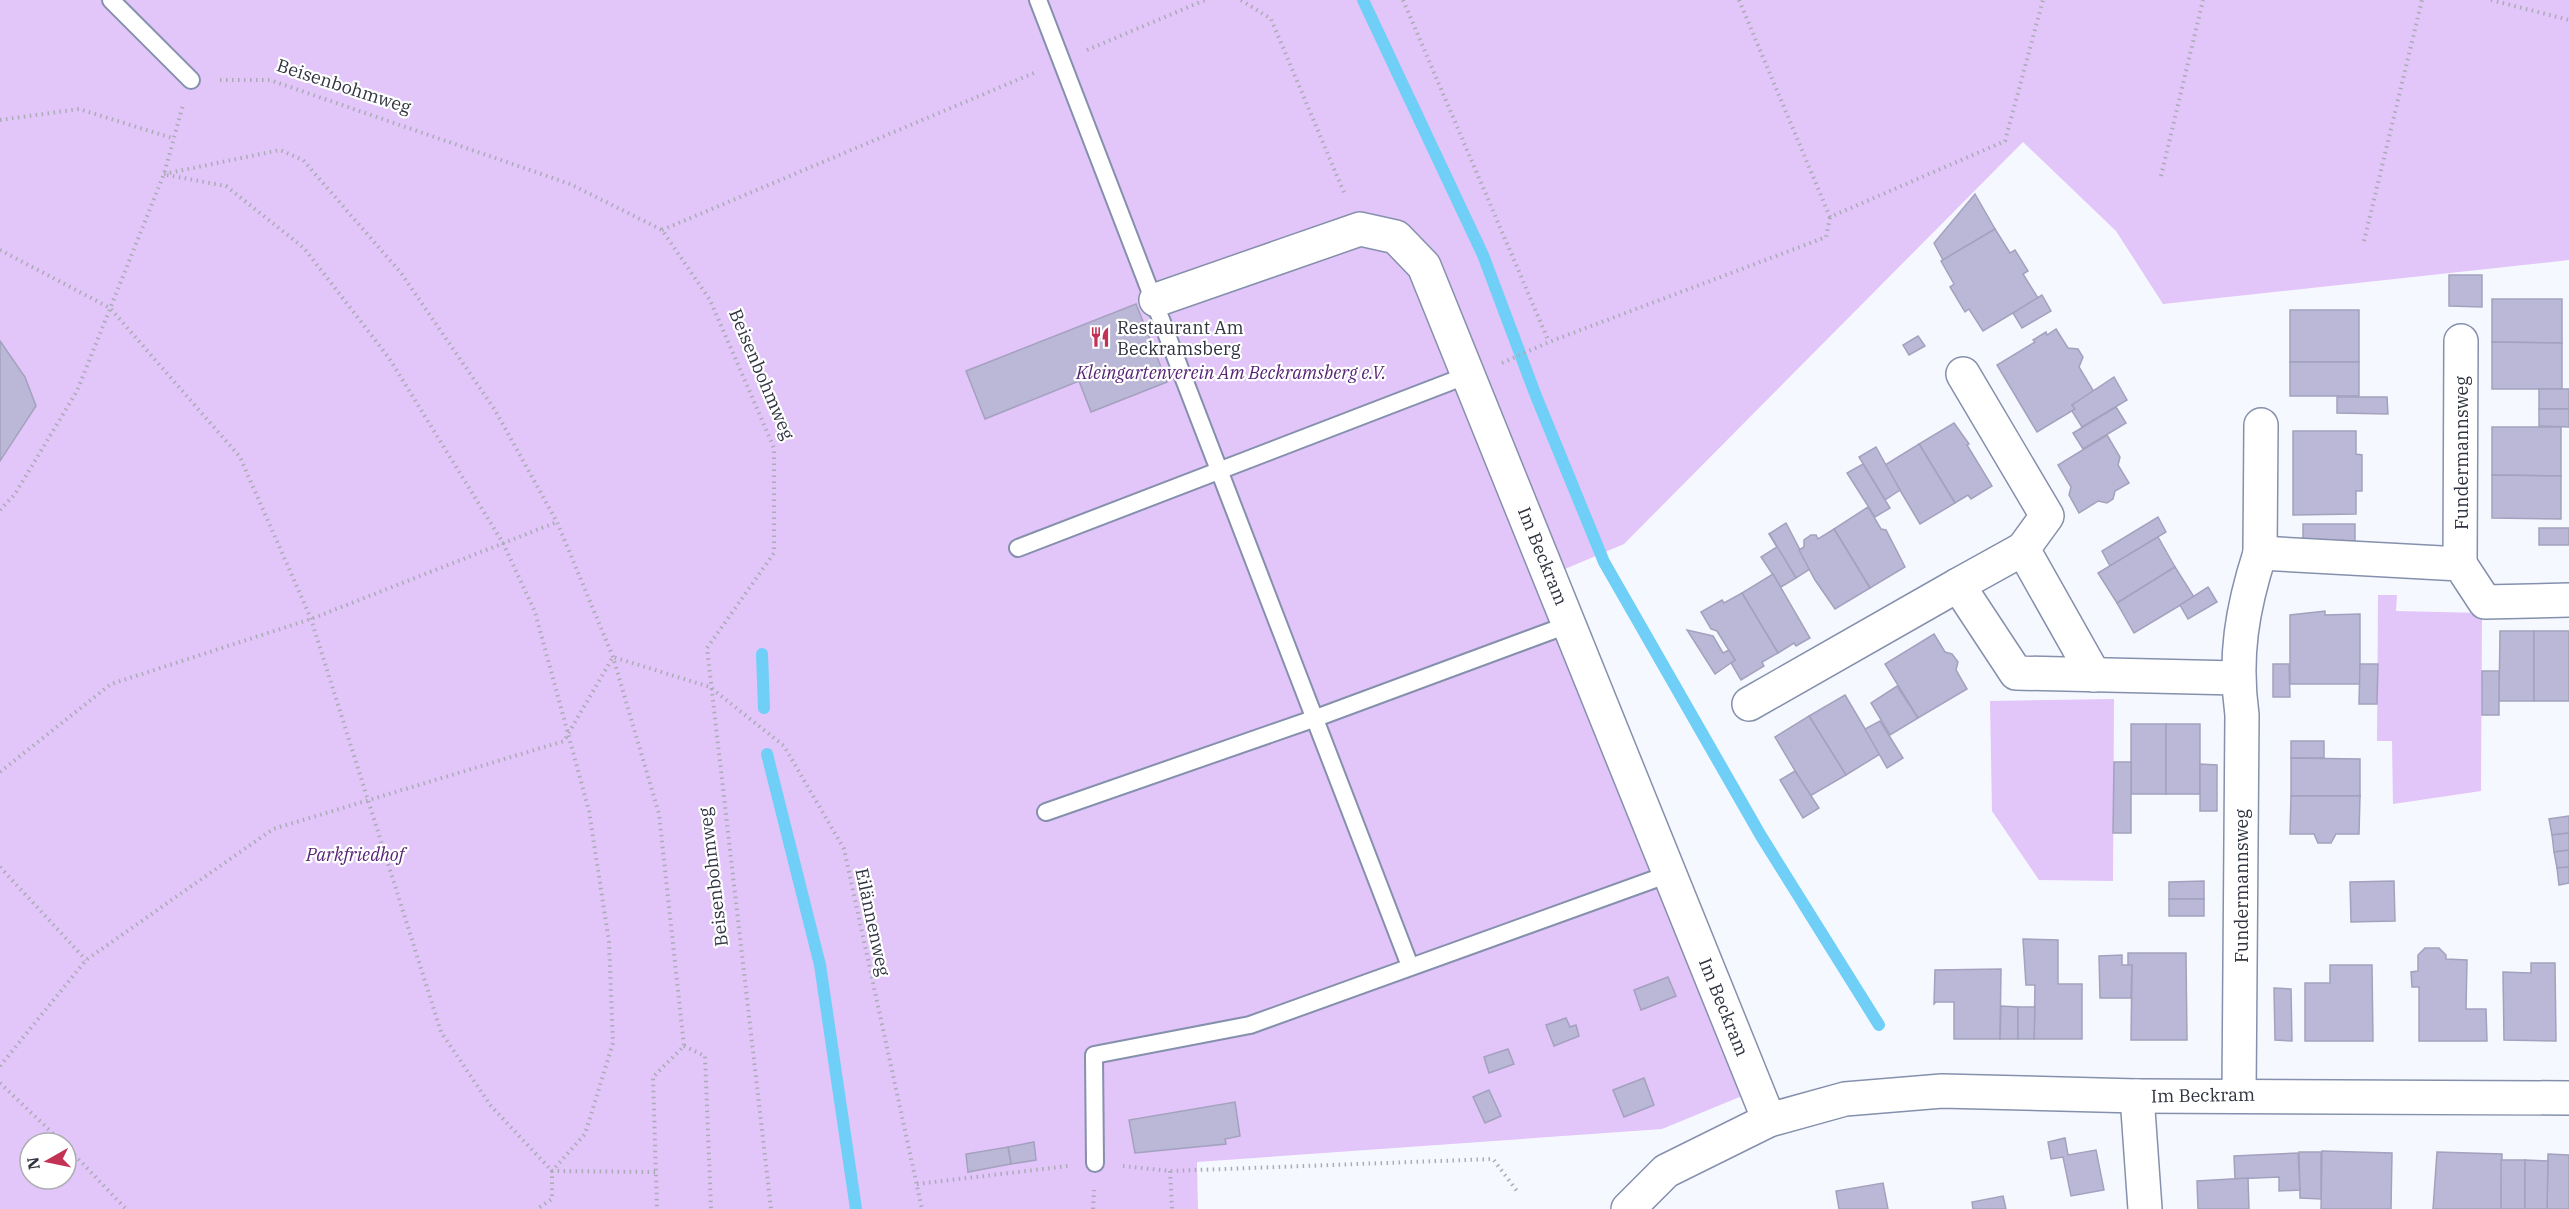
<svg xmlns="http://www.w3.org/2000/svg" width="2569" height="1209" viewBox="0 0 2569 1209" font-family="'IBM Plex Serif',serif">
  <rect width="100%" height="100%" fill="#f6f8ff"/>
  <g fill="#e2c5f9" fill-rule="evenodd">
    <path d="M0,0H2569V260L2163,304L2116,231L2023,142L1624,544L1539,580L1742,1096L1662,1129L1197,1162L1198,1209H0ZM30,1143H66V1179H30Z"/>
    <path d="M2378,595H2397L2396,611L2482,613L2481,791L2393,804L2392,741H2377Z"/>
    <path d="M2114,699L2113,881L2039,880L1992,811L1990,701Z"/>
  </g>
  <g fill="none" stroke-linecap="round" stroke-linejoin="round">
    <g stroke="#6fcff7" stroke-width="12">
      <path d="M1363,0L1483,255L1536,396L1604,562L1761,836L1879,1025"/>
      <path d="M762,654L764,708"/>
      <path d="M767,754L820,965L856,1209"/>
    </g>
  </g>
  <g fill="#bab8d6" stroke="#a3a1be" stroke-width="1.5">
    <path d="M1975,194L1995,229L1943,260L1934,243Z"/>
    <path d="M1995,229L2010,253L2015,250L2028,271L2023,274L2038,298L1983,331L1969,309L1965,312L1950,287L1954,284L1941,261Z"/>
    <path d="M2449,275H2482V307L2449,306Z"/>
    <path d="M2042,295L2051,311L2022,328L2013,313Z"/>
    <path d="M2492,299H2562V343L2492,342Z"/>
    <path d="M1136,304L1167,382L1091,412L1079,381L985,419L966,371Z"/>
    <rect x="2290" y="310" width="69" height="52"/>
    <path d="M2056,329L2068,348L2078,349L2083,357L2079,367L2094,392L2072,405L2075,409L2037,432L1997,365L2035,342L2033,340L2046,332L2047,335Z"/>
    <path d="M1918,336L1925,346L1909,355L1903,345Z"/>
    <path d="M0,341L25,377L36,406L0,461Z"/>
    <path d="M2492,342L2562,343V389H2492Z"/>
    <rect x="2290" y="362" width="69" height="34"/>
    <path d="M2114,377L2127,400L2082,427L2072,411L2075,409L2072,405Z"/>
    <rect x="2539" y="389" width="30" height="20"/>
    <path d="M2337,397H2387L2388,414L2337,413Z"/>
    <path d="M2116,407L2126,423L2083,449L2073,433Z"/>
    <path d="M2539,409H2569V427L2539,426Z"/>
    <path d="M1954,423L1969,444L1967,445L1992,486L1971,499L1968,495L1955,503L1919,444Z"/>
    <path d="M2492,427H2561V476L2492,475Z"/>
    <path d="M2293,431H2356V454L2362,455V491H2356V514L2293,515Z"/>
    <path d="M2107,435L2120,457L2118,465L2129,483L2115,491L2113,499L2107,503L2098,501L2079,513L2069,495L2071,487L2058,465Z"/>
    <path d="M1919,444L1955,503L1920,524L1885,465Z"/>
    <path d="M1876,447L1900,490L1885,500L1859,457Z"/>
    <path d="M1863,464L1890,508L1875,517L1847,473Z"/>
    <path d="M2492,475L2561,476V519L2492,518Z"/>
    <path d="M1868,507L1881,529L1886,530L1905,567L1870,588L1834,529Z"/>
    <path d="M2158,517L2166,532L2110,566L2102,551Z"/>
    <path d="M1786,523L1810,569L1796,578L1769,534Z"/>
    <rect x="2303" y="524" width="52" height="17"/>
    <rect x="2539" y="528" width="30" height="17"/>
    <path d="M1834,529L1870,588L1835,609L1815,580L1799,550L1804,547V540L1811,535H1816L1818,539Z"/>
    <path d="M1769,533L1796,578L1781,587L1761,557L1777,547Z"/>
    <path d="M2158,537L2175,567L2117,603L2098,573Z"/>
    <path d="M2175,567L2194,597L2134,633L2117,603Z"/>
    <path d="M1773,574L1810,638L1796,646L1794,643L1778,653L1742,593Z"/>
    <path d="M2208,587L2217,602L2188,619L2180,605Z"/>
    <path d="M1742,593L1778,653L1762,662L1764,666L1741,680L1731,663L1735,660L1717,631L1711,629L1701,612L1722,600L1724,603Z"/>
    <path d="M2325,611V615L2360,614V684H2290V615Z"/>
    <path d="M1687,630L1713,636L1723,653L1729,650L1735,660L1715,674Z"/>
    <path d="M2500,631H2534V701H2499Z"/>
    <rect x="2534" y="631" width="35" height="70"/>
    <path d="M1934,634L1945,652L1952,654L1958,662L1956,670L1967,689L1918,718L1885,664Z"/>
    <path d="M2273,664H2289L2290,697H2273Z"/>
    <path d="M2360,664H2378L2377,704H2359Z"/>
    <rect x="2482" y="671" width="17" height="44"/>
    <path d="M1897,686L1918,718L1890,735L1871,703Z"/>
    <path d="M1845,695L1880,754L1846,775L1809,716Z"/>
    <path d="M1809,716L1846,775L1810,796L1775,737Z"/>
    <path d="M1880,721L1903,758L1887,768L1865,729Z"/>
    <rect x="2131" y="724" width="35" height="70"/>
    <rect x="2166" y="724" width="34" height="70"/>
    <rect x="2291" y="741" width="33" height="17"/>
    <path d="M2291,758L2360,759V796H2291Z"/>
    <path d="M2114,762H2131V833H2113Z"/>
    <path d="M2200,764L2217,765V811H2200Z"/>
    <path d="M1795,771L1819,808L1803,818L1780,780Z"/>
    <path d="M2291,796H2360L2359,834H2336L2331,843H2318L2314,834H2290Z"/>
    <path d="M2569,816V833L2552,835L2549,819Z"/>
    <path d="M2569,833V850L2554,852L2552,835Z"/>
    <path d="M2569,850V867L2557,868L2554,852Z"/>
    <path d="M2569,867V883L2559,885L2557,868Z"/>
    <path d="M2204,881V899H2169V882Z"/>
    <path d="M2394,881L2395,921L2351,922L2350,882Z"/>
    <rect x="2169" y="899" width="35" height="17"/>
    <path d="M2023,939L2058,940V984H2082V1039H2034L2035,985H2026Z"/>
    <path d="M2425,948H2439L2446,955V959L2467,960L2466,1009H2486L2487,1041H2419V987H2412L2411,972L2418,971V955Z"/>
    <path d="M2128,953H2186L2187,1040H2131L2132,965H2128Z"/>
    <path d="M2122,955V965H2132L2131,998H2100L2099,956Z"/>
    <path d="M2531,963H2555L2556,1041L2504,1040L2503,972L2531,973Z"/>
    <path d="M2330,965H2372L2373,1041H2305V983H2330Z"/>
    <path d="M2001,969L2000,1039H1954V1002H1936L1934,1004L1935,970Z"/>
    <path d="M1668,977L1676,996L1641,1010L1634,990Z"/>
    <path d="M2274,988L2291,989L2292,1041L2275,1040Z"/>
    <path d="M2001,1006L2018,1007V1039H2000Z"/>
    <path d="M2018,1007H2035L2034,1039H2018Z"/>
    <path d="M1566,1018L1570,1027L1576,1025L1579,1036L1554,1046L1546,1025Z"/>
    <path d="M1508,1049L1514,1064L1489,1073L1484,1057Z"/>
    <path d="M1644,1078L1654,1105L1624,1117L1613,1090Z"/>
    <path d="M1489,1090L1501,1116L1485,1123L1473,1097Z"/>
    <path d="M1235,1102L1240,1136L1225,1139L1226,1144L1135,1153L1129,1120Z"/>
    <path d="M2065,1138L2068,1155L2096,1150L2104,1190L2071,1196L2063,1157L2051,1159L2048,1142Z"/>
    <path d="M1034,1142L1036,1160L1011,1164L1008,1147Z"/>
    <path d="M1008,1147L1011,1164L968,1172L966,1154Z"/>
    <path d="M2322,1151L2392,1153L2391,1209H2321Z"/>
    <path d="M2299,1152H2321V1199L2300,1198Z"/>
    <path d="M2437,1152L2502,1154L2501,1209H2433Z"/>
    <path d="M2298,1153L2300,1190L2279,1191V1177L2235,1179L2234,1156Z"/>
    <path d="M2548,1154L2569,1155V1209H2547Z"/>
    <rect x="2501" y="1160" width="24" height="49"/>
    <path d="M2525,1160L2548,1161L2547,1209H2525Z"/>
    <path d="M2248,1178L2249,1209H2198L2197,1181Z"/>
    <path d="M1883,1183L1888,1209H1839L1836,1191Z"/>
    <path d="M2003,1196L2006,1209H1973L1972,1202Z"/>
  </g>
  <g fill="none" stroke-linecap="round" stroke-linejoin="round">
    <g stroke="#8590ac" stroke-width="20">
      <g id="lane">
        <path d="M111,0L191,80"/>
        <path d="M1038,0L1410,966"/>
        <path d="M1018,548L1468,375"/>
        <path d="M1046,812L1316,718L1570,624"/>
        <path d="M1095,1163L1094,1055L1250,1025L1669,874"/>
      </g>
    </g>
    <g stroke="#8590ac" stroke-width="36">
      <g id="street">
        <path d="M1156,300L1360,229L1396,237L1424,266L1769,1120"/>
        <path d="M1963,374L2047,516L2023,549L2094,675"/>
        <path d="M2260,553L2261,425"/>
        <path d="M2460,564L2461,341"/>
        <path d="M1958,585L2023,549"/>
        <path d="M1749,704L1958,585L2016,673L2237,678"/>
        <path d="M2239,1094L2242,715C2234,657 2242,609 2260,553L2460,564L2485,602L2569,600"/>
        <path d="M2137,1096L2145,1209"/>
        <path d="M1628,1209L1666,1171L1769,1120L1845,1099L1942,1091L2137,1096L2569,1098"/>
      </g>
    </g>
    <g stroke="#aaacb5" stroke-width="4" stroke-dasharray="1.5 4.5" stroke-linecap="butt">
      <path d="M1241,0L1271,19L1345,195"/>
      <path d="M1403,0L1549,342"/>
      <path d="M1739,0L1830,217L2005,141L2043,0"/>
      <path d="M2491,0L2569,20"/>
      <path d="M1087,50L1205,0"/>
      <path d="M220,80H270L570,184L662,230L710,300L774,448V553L707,648L771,1209"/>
      <path d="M0,120L79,109L172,138"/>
      <path d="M164,174L280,150L303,160L401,273L495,410L557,522L613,657L659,814L684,1046L653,1077L657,1209"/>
      <path d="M167,175L226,186L304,248L389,358L503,543L535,612L589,811L609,942L613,1043L585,1134L552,1171V1199L537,1209"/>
      <path d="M2161,176L2203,0"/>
      <path d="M662,230L1036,72"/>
      <path d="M2364,241L2422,0"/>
      <path d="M0,250L110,308L240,457L311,619L441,1032L491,1106L552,1171L656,1172"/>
      <path d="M1502,363L1549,342L1826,237L1830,217"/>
      <path d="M0,510L15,494L77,391L164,174L183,105"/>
      <path d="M0,772L111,684L311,619L557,522"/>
      <path d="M0,867L86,960"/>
      <path d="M684,1046L705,1056L711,1209"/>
      <path d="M0,1066L86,960L273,829L564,741L613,657L710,687L784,746L844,849L922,1209"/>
      <path d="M0,1083L63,1143"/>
      <path d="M66,1146L126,1209"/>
      <path d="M1123,1166L1170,1171L1493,1159L1517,1191"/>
      <path d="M1170,1171L1172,1209"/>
      <path d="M917,1184L1068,1166"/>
      <path d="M1093,1209L1094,1190"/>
    </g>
    <use href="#lane" stroke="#fff" stroke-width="16"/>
    <use href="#street" stroke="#fff" stroke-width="33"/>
  </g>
  <defs>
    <g id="restaurant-bare" transform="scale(1.62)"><path d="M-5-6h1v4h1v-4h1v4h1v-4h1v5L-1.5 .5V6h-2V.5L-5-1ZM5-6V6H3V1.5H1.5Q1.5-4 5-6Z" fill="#c23255" stroke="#fff" stroke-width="2.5" paint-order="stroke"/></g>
  </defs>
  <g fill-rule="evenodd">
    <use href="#restaurant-bare" x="1100" y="337"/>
  </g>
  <g text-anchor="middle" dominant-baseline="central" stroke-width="4.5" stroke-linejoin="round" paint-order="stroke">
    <g font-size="18" fill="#303440" stroke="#fff">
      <text transform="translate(344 86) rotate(18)">Beisenbohmweg</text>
      <text transform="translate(762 374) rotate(67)">Beisenbohmweg</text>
      <text transform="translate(2461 453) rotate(-90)">Fundermannsweg</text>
      <text transform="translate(1543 556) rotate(68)">Im Beckram</text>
      <text transform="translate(713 877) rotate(-97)">Beisenbohmweg</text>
      <text transform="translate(2241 886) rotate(-90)">Fundermannsweg</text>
      <text transform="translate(873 922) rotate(78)">Eilännenweg</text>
      <text transform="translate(1724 1007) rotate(68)">Im Beckram</text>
      <text transform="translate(2203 1095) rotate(-1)">Im Beckram</text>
    </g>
    <g font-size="18" fill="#303440" stroke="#fff" text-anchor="start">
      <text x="1117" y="327">Restaurant Am<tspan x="1117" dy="21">Beckramsberg</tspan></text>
    </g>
    <g font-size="18" font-style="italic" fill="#572576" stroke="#fff">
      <text x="1231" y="372">Kleingartenverein Am Beckramsberg e.V.</text>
      <text x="355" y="854">Parkfriedhof</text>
    </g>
  </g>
  <g transform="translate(48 1161) rotate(261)"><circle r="28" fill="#ffffff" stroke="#acaeb3" stroke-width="1.5"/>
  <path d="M0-4.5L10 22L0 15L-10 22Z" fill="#c23255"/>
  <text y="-9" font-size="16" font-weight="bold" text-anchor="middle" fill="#303440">N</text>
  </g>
</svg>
